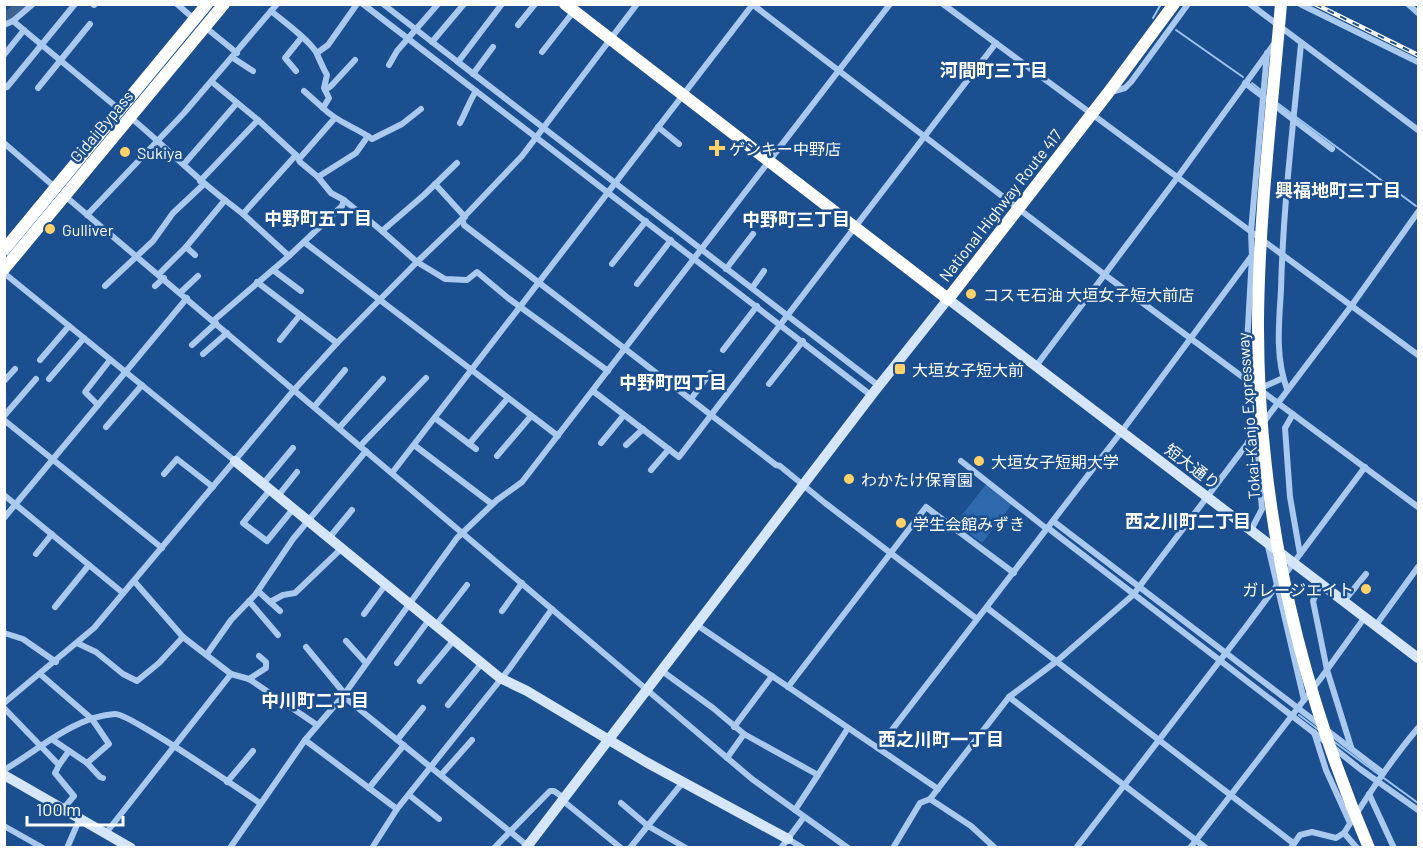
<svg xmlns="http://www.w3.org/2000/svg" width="1423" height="852" viewBox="0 0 1423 852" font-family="Barlow,'Noto Sans JP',sans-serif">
  <rect width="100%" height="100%" fill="#1b4f8f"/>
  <path fill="#2e69ad" d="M987,483L1013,503L982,543L956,523Z"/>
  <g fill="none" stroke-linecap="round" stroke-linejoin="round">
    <g stroke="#9cc4f0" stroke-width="2">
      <path d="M1153,18L1161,4"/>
      <path d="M1176,30L1243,77"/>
      <path d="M1252,83L1262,91"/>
      <path d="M1276,102L1416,206"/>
      <path d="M1299,715L1319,730"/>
      <path d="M1333,741L1418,803"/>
    </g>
    <path stroke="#3c6290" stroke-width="12" d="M4,19L27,4"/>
    <g stroke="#a9c9ee" stroke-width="6">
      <path d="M177,4L194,19"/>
      <path d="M363,4L872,396"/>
      <path d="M383,4L458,62L502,4"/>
      <path d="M752,4L1105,275L1418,507"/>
      <path d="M943,4L1418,355"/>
      <path d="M1250,4L1418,130"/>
      <path d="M1300,4L1418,62"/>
      <path d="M1408,4L1418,13"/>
      <path d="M94,5V4"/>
      <path d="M271,11C282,20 312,42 317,54C320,61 323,68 327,75L324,88L329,98L323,108C338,123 354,126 372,139L402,124L421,109"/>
      <path d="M13,21L120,110"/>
      <path d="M4,25L13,21L33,4"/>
      <path d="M518,25L535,4"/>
      <path d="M205,27L237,53"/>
      <path d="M432,42L464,4"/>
      <path d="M542,52L574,11"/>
      <path d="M317,53L328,45L357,4"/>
      <path d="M4,55L24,30"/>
      <path d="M233,58L253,71"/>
      <path d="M458,62L879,386"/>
      <path d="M389,65L397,51L438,4"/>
      <path d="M296,71L285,58L302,37"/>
      <path d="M473,74L493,47"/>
      <path d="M212,82L258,120L296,155L300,162L318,177L331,193L344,200L382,231L417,262L445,279L467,280L477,272L508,298L608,371"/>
      <path d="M1245,83L1332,149"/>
      <path d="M7,87L75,4"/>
      <path d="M38,88L90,24"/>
      <path d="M325,90L331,86L355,60"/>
      <path d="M304,91L323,108"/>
      <path d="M1111,92L1125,88L1131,82L1188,4"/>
      <path d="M131,118C163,144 192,175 225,200"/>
      <path d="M460,123C466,112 469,102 476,91"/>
      <path d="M658,127L679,144"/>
      <path d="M4,143L57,189"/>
      <path d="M299,159L334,119"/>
      <path d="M184,164L237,103"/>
      <path d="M318,177L356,153L368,136"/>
      <path d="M200,181L258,120"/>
      <path d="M435,184L465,217"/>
      <path d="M65,196L752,779L848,848"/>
      <path d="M243,214L296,155"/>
      <path d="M87,215L184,113L277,4"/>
      <path d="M462,219L464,225L776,465L780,466L825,503L977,619"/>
      <path d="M382,231L424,195L457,163"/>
      <path d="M304,242L558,436"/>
      <path d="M186,247L195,255"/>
      <path d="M612,264L646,221"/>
      <path d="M726,269L753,234"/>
      <path d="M273,270L301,291"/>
      <path d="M4,273L235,461"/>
      <path d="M159,274L186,247L225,200L243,214L289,256"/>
      <path d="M257,282L337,343"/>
      <path d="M637,284L671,240"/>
      <path d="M105,286L153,241L173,213L204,184"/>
      <path d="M155,286L164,278"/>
      <path d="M752,288L764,271"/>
      <path d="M180,293L198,276"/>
      <path d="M213,321L289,256L342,206L344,200"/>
      <path d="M280,340L300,315"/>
      <path d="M192,345L216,323"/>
      <path d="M723,350L757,306"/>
      <path d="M203,354L227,333"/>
      <path d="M40,360L69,326"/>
      <path d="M1036,366L1177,178L1274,44"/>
      <path d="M49,379L84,338"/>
      <path d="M1245,379L1252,256L1251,231L1267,53"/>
      <path d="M4,381L15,369"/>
      <path d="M769,384L803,341"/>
      <path d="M1259,389L1283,378"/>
      <path d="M1287,389C1275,357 1279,323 1281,290C1283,208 1293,126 1301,44"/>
      <path d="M593,391L679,457L996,43"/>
      <path d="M691,399L710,373"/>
      <path d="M98,405L85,392L110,360"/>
      <path d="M314,407L345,370"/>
      <path d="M1293,414L1285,428L1290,497L1300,554"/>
      <path d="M4,416L36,379"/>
      <path d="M435,418L476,449"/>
      <path d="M4,420L162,548"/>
      <path d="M106,427L142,385"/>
      <path d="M339,428L383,379"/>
      <path d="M1248,442L1257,455L1262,509L1251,530"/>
      <path d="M601,443L624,415"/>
      <path d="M469,444L508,398"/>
      <path d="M414,445L492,504"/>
      <path d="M626,445L643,429"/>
      <path d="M360,446L426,378"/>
      <path d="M497,456L531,416"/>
      <path d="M961,461L1047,529"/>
      <path d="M651,470L669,449"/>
      <path d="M392,473L753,4"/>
      <path d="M164,474L177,459L213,487"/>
      <path d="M263,484L293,448"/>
      <path d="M270,490L243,523L267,541L293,509"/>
      <path d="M4,495L123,593"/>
      <path d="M278,496L297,472"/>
      <path d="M4,518L187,298"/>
      <path d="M1053,521L1383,773"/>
      <path d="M1048,528L1326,742"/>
      <path d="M329,538L352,510"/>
      <path d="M1267,542L1304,700"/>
      <path d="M36,554L52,534"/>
      <path d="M134,581L183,637L231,674L249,679L317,725"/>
      <path d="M1321,583L1313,601L1327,670L1351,747"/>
      <path d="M258,591L270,602L283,595L295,593L342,548"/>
      <path d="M249,601L278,635"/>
      <path d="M1344,601L1366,574"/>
      <path d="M270,602L280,611"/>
      <path d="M55,607L89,565"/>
      <path d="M987,608L1293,843"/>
      <path d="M502,611L522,583"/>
      <path d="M364,614L386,584"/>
      <path d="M436,625L467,585"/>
      <path d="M697,625L938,789"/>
      <path d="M1376,625L1418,567"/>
      <path d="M4,633L23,639L56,662"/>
      <path d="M346,641L366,663"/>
      <path d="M77,643L96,652L123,674L137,681L159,663L183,637"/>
      <path d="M306,647L344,693"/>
      <path d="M207,654L231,620L255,595L293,539L366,451"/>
      <path d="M397,663L429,620"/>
      <path d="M662,671L713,708L744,734L727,758"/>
      <path d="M40,674L92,719L109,744L87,763L53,740"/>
      <path d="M249,679L266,668V662L259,656"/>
      <path d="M420,681L454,640"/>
      <path d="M788,687L926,507L1014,573"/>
      <path d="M343,696L529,847"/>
      <path d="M1009,697L1206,848"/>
      <path d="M4,703L94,628L294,390L337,343L417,262L462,219L522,156L637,4"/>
      <path d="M448,705L482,663"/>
      <path d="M4,708L59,765L55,773L74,796L63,809"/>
      <path d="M734,727L772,676"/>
      <path d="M1314,732L1326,770L1350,823"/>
      <path d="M744,734L818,775L795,810"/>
      <path d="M305,740L397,809"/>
      <path d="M397,740L423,708"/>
      <path d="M878,748L1122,431L1259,246"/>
      <path d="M1334,748L1360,769L1418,810"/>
      <path d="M87,763L100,777L103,778"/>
      <path d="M59,765L69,751"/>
      <path d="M4,770C37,751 75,716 115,714C129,713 240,790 260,803"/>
      <path d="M441,775L472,740"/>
      <path d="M818,775L848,728"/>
      <path d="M227,782L253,751"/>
      <path d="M369,788L404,745"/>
      <path d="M1369,794L1394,848"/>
      <path d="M409,795L439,819"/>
      <path d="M930,799L971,826L995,848"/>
      <path d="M562,800L621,848"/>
      <path d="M621,803L648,826L686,848"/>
      <path d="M4,826L43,848"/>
      <path d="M106,833L231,674"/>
      <path d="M1344,833L1357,848"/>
      <path d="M788,839L803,848"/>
      <path d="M67,848L80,818"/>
      <path d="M230,848L305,740L343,696L457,538L497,500L522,482L890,4"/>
      <path d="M372,848L397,809L509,669L552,609"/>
      <path d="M494,848L550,791H554L564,798"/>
      <path d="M630,848L683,782"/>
      <path d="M781,848L804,817"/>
      <path d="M893,848L920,803L930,799L1009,697L1057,661L1133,595L1352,305L1418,212"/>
      <path d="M1076,848L1245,628L1365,467"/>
      <path d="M1190,848L1321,678L1365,617"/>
      <path d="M1291,848L1300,835L1312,832L1336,838L1344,833C1367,797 1390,761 1418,728"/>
    </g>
    <g stroke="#d6e6fa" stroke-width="10">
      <path d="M235,461L500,678L527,691L646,762L788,839"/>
      <path d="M4,775L131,848"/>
      <path d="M526,848L874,392L948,299L1418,658"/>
    </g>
    <g stroke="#fff" stroke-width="12">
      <path d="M565,4L948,299L1108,93L1174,4"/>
      <path d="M4,250L207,4"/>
      <path d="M4,269L224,4"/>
    </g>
    <g stroke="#fff" stroke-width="4.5">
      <path id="rail" d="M1315,4L1418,55"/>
    </g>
    <use href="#rail" stroke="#1b4f8f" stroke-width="2" stroke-dasharray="7" stroke-linecap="butt"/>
    <path stroke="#fff" stroke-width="12" d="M1281,4C1272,109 1259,215 1258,320C1257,503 1297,680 1369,848"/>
  </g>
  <g fill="#ffd166" stroke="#1b4f8f" stroke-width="2">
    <path d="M714 139h6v6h6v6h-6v6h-6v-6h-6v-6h6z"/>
    <circle cx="125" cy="152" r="6"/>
    <circle cx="50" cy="229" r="6"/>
    <circle cx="971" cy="294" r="6"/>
    <rect x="894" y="363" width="12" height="12" rx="3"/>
    <circle cx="979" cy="461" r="6"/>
    <circle cx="849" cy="479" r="6"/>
    <circle cx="901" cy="523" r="6"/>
    <circle cx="1366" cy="589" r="6"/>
  </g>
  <g text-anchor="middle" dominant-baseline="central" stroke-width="5" stroke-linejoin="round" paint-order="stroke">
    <g font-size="16" fill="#fff" stroke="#1b4f8f">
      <text transform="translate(101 126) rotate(-50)">Gidai Bypass</text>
      <text transform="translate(1000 205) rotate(-52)">National Highway Route 417</text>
      <text transform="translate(1248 416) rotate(-94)">Tokai-Kanjo Expressway</text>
      <text transform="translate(1193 466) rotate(37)">短大通り</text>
    </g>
    <g font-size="16" fill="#fff" stroke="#1b4f8f" text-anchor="start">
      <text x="729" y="148">ゲンキー中野店</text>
      <text x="137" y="152">Sukiya</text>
      <text x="62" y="229">Gulliver</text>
      <text x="983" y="294">コスモ石油 大垣女子短大前店</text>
      <text x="912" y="369">大垣女子短大前</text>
      <text x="991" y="461">大垣女子短期大学</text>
      <text x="861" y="479">わかたけ保育園</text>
      <text x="913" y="523">学生会館みずき</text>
      <text x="1354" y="589" text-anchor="end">ガレージエイト</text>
    </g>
    <g font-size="18" font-weight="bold" fill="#fff" stroke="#1b4f8f">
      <text x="994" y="70">河間町三丁目</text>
      <text x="1338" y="190">興福地町三丁目</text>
      <text x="318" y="218">中野町五丁目</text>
      <text x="796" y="219">中野町三丁目</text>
      <text x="673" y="382">中野町四丁目</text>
      <text x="1188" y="521">西之川町二丁目</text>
      <text x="315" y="700">中川町二丁目</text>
      <text x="941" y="739">西之川町一丁目</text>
    </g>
  </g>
  <rect width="1423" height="852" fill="none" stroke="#ffffff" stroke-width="12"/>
  <path d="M27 816v9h96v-9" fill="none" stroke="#ffffff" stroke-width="3"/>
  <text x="36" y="816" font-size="18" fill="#ffffff" stroke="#1b4f8f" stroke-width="4.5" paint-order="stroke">100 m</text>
</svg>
